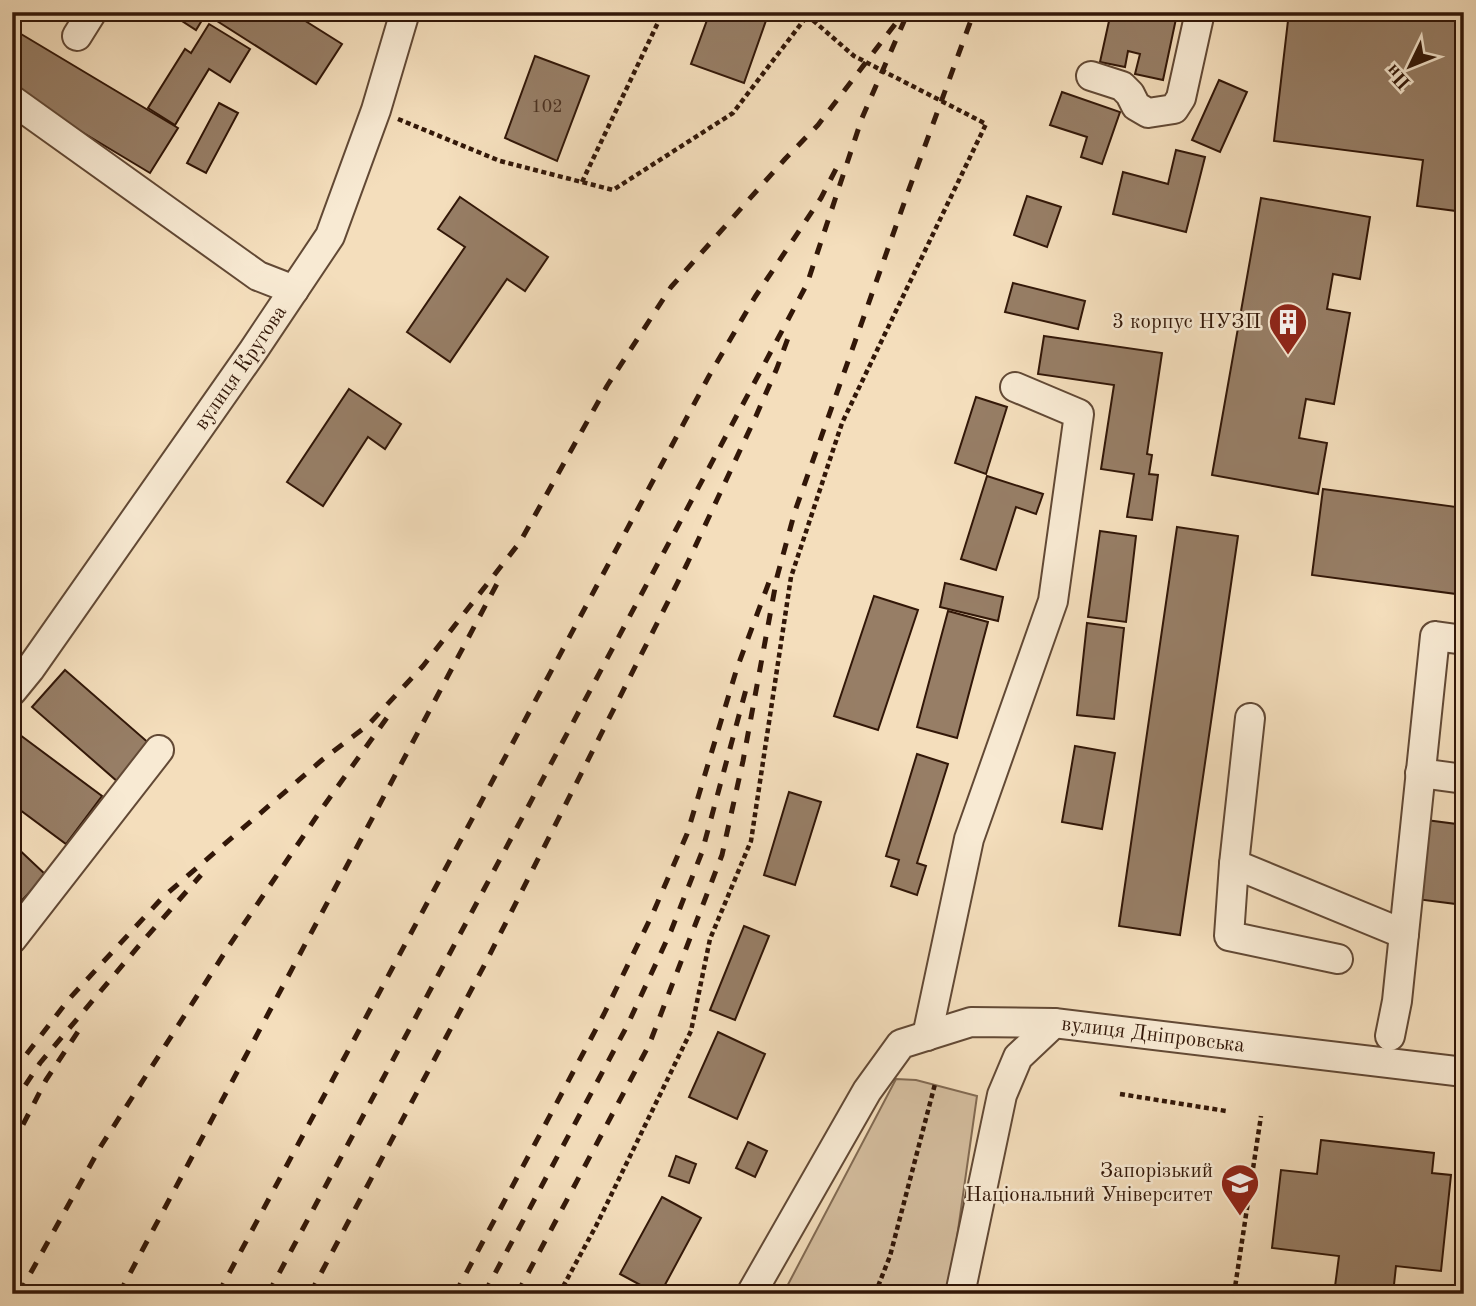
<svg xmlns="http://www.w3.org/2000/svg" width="1476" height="1306" viewBox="0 0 1476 1306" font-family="'Old Standard TT',serif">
  <rect width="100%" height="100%" fill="#f4debc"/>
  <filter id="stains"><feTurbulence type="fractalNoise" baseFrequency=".00286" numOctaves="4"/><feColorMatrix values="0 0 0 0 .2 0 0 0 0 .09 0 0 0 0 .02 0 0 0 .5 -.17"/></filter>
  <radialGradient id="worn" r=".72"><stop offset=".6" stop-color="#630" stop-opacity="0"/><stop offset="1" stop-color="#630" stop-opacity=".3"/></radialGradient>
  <path fill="#d3bc9d" stroke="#826a52" stroke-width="2" d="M896,1079L916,1080L977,1096L949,1294H783Z"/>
  <g fill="#977e66" stroke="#321708" stroke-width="2">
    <path d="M168,12H207L196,30Z"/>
    <path d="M223,12H291L342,44L316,84L217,21Z"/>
    <path d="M710,12H769L744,83L691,64Z"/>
    <path d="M1111,12L1145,19L1146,12H1167L1177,14L1163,80L1135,74L1140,54L1128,51L1125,67L1100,62Z"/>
    <path d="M1289,12H1432L1464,16V212L1417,206L1423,160L1274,141Z"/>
    <path d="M209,24L250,49L230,82L209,69L175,125L148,108L185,49L191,53Z"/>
    <path d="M16,31L178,128L150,173L12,90V37Z"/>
    <path d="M535,56L589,76L557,161L505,138Z"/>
    <path d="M1219,80L1247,92L1220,152L1192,140Z"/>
    <path d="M1062,92L1120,112L1102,164L1081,157L1087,137L1050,125Z"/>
    <path d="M219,103L238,113L206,173L187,163Z"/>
    <path d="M1176,150L1205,157L1186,232L1113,214L1123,172L1168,184Z"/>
    <path d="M1027,196L1061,207L1047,247L1014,235Z"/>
    <path d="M460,197L548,257L525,291L507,279L450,362L407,332L465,247L438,229Z"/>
    <path d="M1261,198L1370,217L1360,279L1333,274L1327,309L1350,313L1334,404L1306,399L1299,438L1327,443L1318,494L1212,475Z"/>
    <path d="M1013,283L1085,301L1078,329L1005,312Z"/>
    <path d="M1044,336L1162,353L1147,454L1152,455L1149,474L1158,475L1152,520L1127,517L1134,474L1101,469L1114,385L1038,374Z"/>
    <path d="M349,389L401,424L385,449L368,437L323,506L287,482Z"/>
    <path d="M976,397L1007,407L986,474L955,463Z"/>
    <path d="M987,476L1043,494L1036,514L1016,507L996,570L961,559Z"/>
    <path d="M1323,489L1464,508V595L1312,575Z"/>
    <path d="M1177,527L1238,536L1180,935L1119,926Z"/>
    <path d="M1100,531L1136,536L1126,622L1088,617Z"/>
    <path d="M945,583L1003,597L998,621L940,607Z"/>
    <path d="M874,596L918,610L878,730L834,716Z"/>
    <path d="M948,611L988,622L957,738L917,727Z"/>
    <path d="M1087,623L1124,628L1114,719L1077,715Z"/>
    <path d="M65,670L151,745L118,782L32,707Z"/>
    <path d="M12,729L102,796L66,844L12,804Z"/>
    <path d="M1075,746L1115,753L1102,829L1062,822Z"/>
    <path d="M917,754L948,764L917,863L926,866L917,895L891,886L899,860L886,856Z"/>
    <path d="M789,792L821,802L795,885L764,875Z"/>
    <path d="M1426,820L1464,825V905L1416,899Z"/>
    <path d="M12,843L46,875L12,911Z"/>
    <path d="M744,926L769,936L735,1020L710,1010Z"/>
    <path d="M718,1032L765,1054L737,1119L689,1097Z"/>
    <path d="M1321,1140L1434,1153L1432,1173L1451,1175L1441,1271L1396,1266L1393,1294H1334L1339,1256L1272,1248L1281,1170L1317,1174Z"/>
    <path d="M748,1142L767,1151L755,1177L736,1168Z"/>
    <path d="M676,1156L696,1164L689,1183L669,1176Z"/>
    <path d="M662,1197L701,1218L660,1294H657L620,1274Z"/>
  </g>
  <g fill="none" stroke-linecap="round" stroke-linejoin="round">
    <g stroke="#624935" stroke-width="32">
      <g id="minor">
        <path d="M77,36L92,12"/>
        <path d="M1091,76L1122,86L1130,94L1136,106L1148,113L1174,109L1181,98L1200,12"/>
        <path d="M12,100L258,276L294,290"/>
        <path id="s1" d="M12,691L30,669L253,351L330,236L376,110L405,12"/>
        <path d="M1420,773L1464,779"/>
        <path d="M1234,864L1250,718"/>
        <path d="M12,939L159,750"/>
        <path d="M1338,959L1229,936L1234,864L1404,934"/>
        <path d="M927,1036L969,839L1053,601L1079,414L1015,387"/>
        <path d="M1390,1036L1397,1001L1435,636L1464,640"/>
        <path id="s2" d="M751,1294L867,1091L901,1044L971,1022L1054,1023L1464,1072"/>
        <path d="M960,1294L1002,1095L1018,1057L1054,1023"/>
      </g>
    </g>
    <g stroke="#321708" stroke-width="4.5" stroke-dasharray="5 3.5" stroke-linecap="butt">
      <path d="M398,119L500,161L613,190L733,113L810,12"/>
      <path d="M582,182L663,12"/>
      <path d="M1120,1094L1226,1111"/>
      <path d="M1458,1200L1464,1201"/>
      <path d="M559,1294L596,1226L691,1031L710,939L751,841L791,577L842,423L986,124L854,56L808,16"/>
      <path d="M875,1294L890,1256L935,1084"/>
      <path d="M1234,1294L1261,1116"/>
    </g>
    <use href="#minor" stroke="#f8ead3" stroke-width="28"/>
    <g stroke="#321708" stroke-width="5" stroke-dasharray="12 12" stroke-linecap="butt">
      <path d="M12,1073L69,999L163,897L322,760L368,725L423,666L520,542L607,386L671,287L785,159L818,125L899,19"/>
      <path d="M12,1105L40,1063L142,942L201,875"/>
      <path d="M12,1146L46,1080L79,1030"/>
      <path d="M19,1294L101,1146L229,946L323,807L391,712"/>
      <path d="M119,1294L499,580"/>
      <path d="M218,1294L709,376L755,297L821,198L838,165"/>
      <path d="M268,1294L807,284L862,118L908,12"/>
      <path d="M310,1294L486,962L687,564L756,416L777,368L791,330"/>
      <path d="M455,1294L604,1014L653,913L687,834L737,668L769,582"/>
      <path d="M484,1294L627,1026L671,931L702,852L748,682"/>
      <path d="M517,1294L649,1045L722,855L743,761L777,577L795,511L908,192L974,12"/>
    </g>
  </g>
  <defs>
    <g id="building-pin" transform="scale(2.0125)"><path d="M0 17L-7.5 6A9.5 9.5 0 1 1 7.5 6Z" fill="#8f2418" stroke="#f8ead3"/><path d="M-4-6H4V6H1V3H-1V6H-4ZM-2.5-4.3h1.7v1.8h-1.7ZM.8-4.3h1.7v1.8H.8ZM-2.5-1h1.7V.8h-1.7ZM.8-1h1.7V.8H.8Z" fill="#fff"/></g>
    <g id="university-pin" transform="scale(2.0125)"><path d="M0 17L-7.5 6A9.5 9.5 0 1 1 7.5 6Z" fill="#8f2418" stroke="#f8ead3"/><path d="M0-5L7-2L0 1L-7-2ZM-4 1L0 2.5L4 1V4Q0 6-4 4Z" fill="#fff"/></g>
  </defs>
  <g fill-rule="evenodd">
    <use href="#building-pin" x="1288" y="322"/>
    <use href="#university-pin" x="1240" y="1183"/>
  </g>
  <g text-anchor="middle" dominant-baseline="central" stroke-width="5" stroke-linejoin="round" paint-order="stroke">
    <g font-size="18" fill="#4b3120">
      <text x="547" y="107">102</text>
    </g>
    <g font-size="21" fill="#321708" stroke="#f8ead3" text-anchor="end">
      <text x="1261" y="322">3 корпус НУЗП</text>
      <text x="1213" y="1171">Запорізький<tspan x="1213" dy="24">Національний Університет</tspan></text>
    </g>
    <g font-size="21" fill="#321708" stroke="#f8ead3">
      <text stroke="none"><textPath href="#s1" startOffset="396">вулиця Кругова</textPath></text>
      <text stroke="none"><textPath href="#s2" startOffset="548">вулиця Дніпровська</textPath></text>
    </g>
  </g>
  <rect width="1476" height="1306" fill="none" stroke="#f4debc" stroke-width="42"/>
  <rect x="14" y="14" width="1448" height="1278" fill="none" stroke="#321708" stroke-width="3.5"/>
  <rect x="21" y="21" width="1434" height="1264" fill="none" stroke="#321708" stroke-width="2"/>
  <g transform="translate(1410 66) rotate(227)" stroke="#f8ead3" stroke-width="5" paint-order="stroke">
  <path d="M0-5L12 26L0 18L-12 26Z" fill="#321708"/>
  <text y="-10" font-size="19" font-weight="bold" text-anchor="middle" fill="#321708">Пн</text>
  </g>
  <rect width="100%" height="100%" filter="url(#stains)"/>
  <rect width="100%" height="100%" fill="url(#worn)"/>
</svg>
